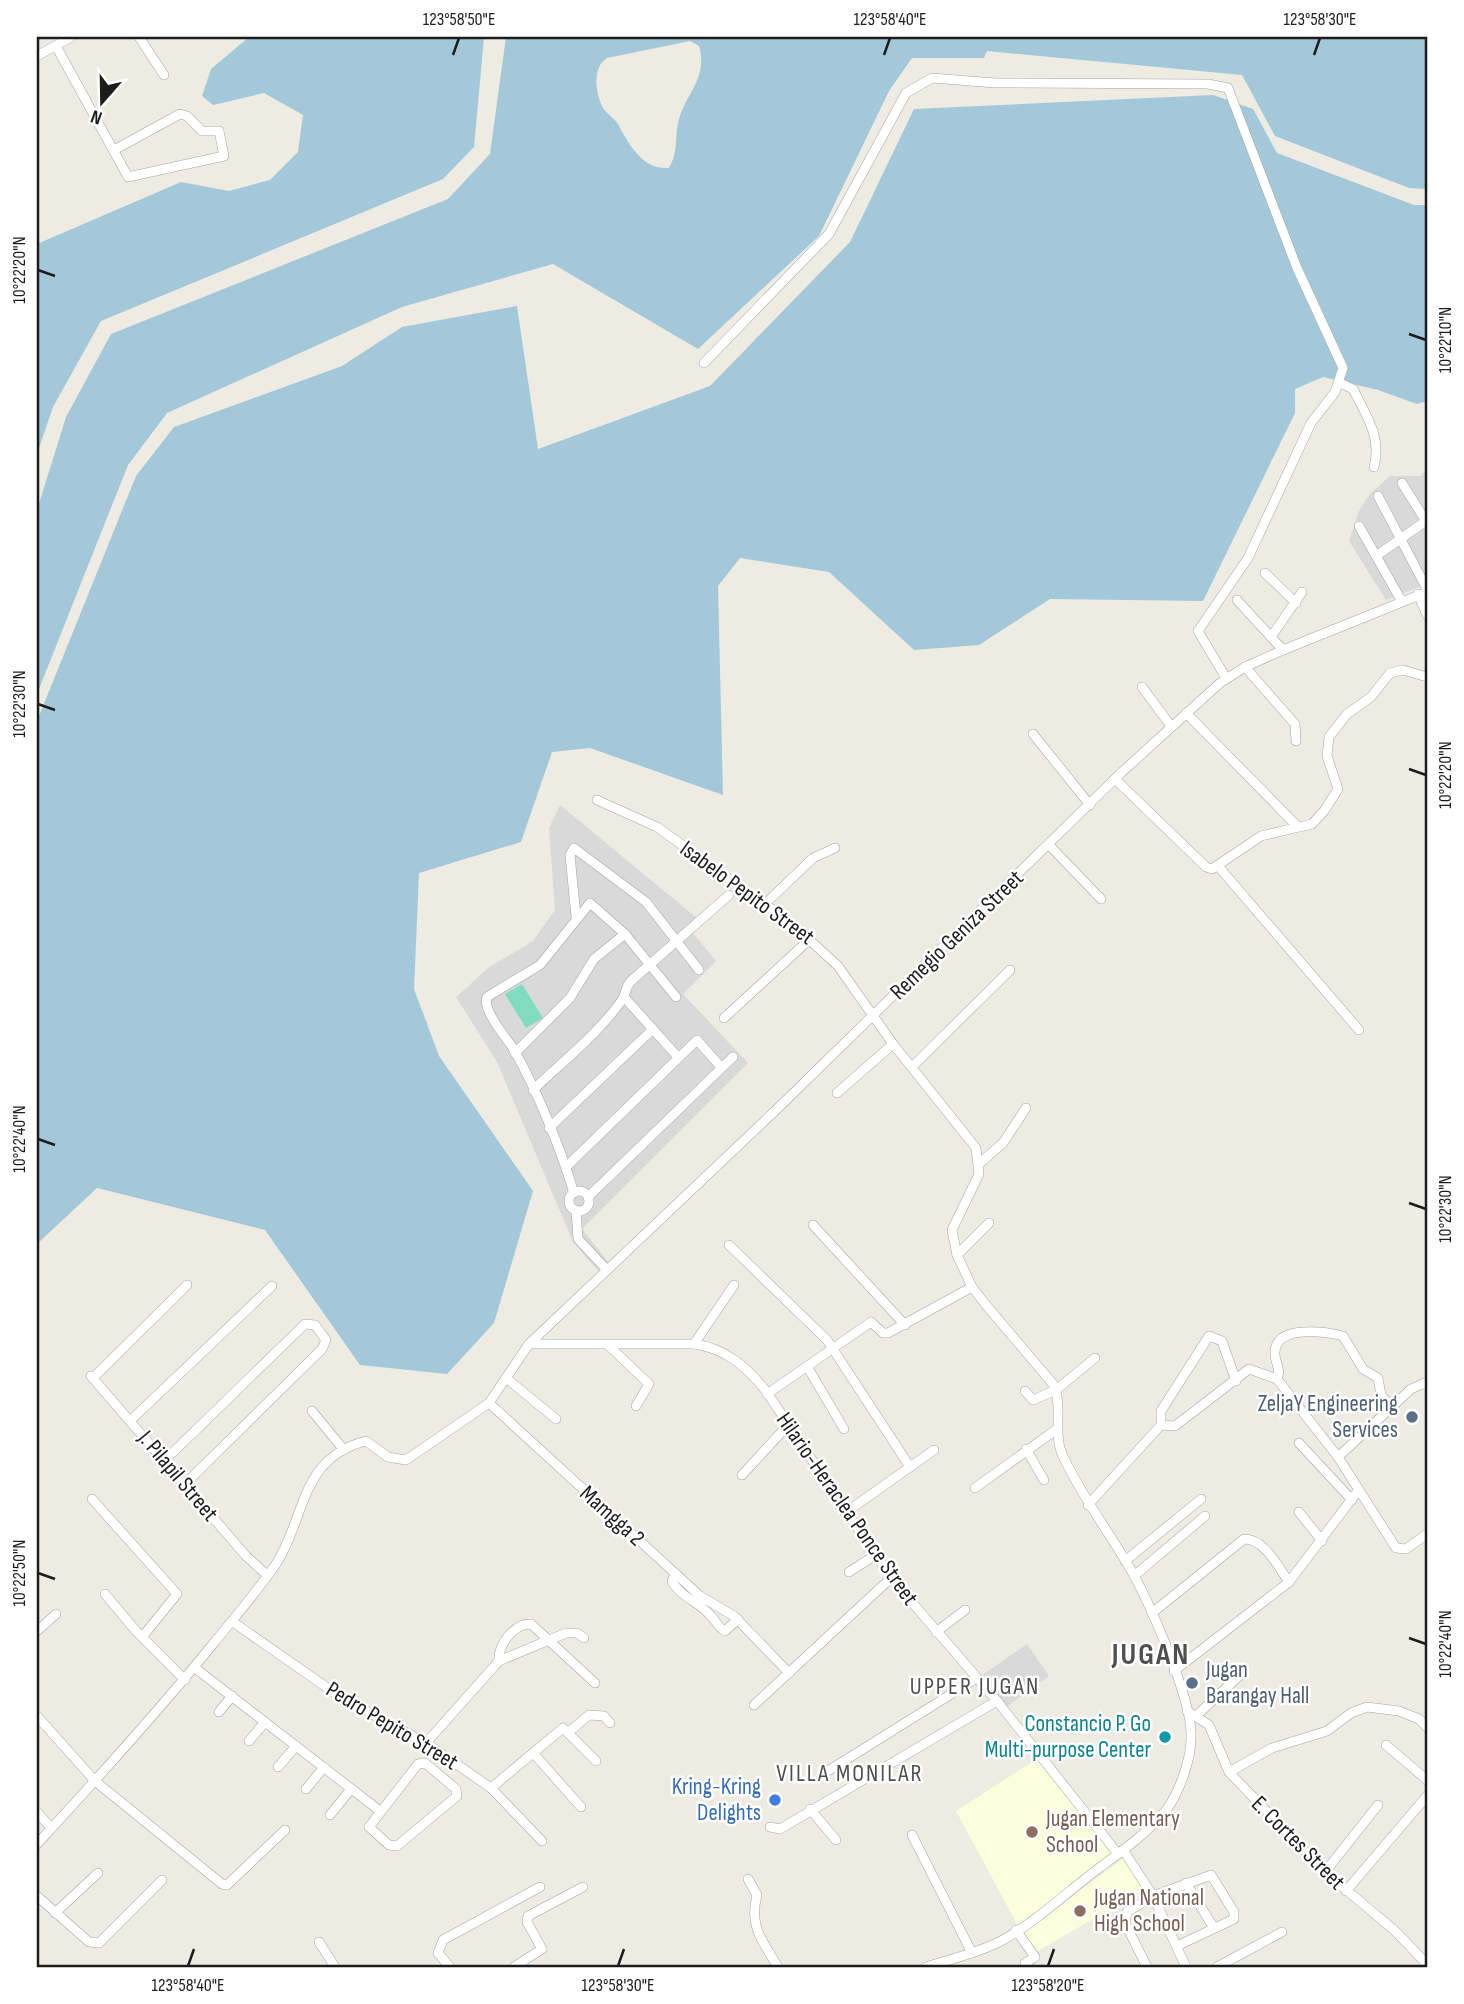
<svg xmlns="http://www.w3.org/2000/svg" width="1464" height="2004" viewBox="0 0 1464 2004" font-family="'Sofia Sans Condensed',sans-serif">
  <rect width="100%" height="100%" fill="#edebe2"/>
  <g fill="#dad9d9">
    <path d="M1427,467V584L1386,600L1349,541L1359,511L1369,495L1390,476H1421Z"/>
    <path d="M560,805L703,923L693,933L716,961L683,994L748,1063L582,1229L610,1264L600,1273L573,1242L497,1062L456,997L488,968L533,941L555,910L549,828Z"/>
    <path d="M1027,1644L1049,1676L1006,1707L981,1676Z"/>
  </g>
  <g fill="#fbfedb">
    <path d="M1038,1758L1113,1853L1018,1926L956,1811Z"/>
    <path d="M1125,1857L1145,1889L1036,1952L1024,1933Z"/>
  </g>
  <path fill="#81dbc1" d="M522,984L543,1018L526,1028L505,994Z"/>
  <g fill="#a3c8da" fill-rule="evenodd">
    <path d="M249,37H484L474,147L443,179L101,321L53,407L37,454V244L181,182L229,191L270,180L298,152L303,115L264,93L213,105L202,96L211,69Z"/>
    <path d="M506,37H1427V189L1409,188L1275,136L1242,75L987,51L984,58H912L889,91L819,236L698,349L553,264L402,307L167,413L128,465L37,694V510L66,417L111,334L448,199L490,154ZM690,41L699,46C708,77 687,92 679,119C674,137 679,151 669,168C642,170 629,144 618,124C614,118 607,114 603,108C595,93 592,67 607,58Z"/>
    <path d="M1213,95L1253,109L1277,153L1414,205H1427V401L1417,404L1378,390L1323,377L1295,389V413L1203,601L1050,599L979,645L914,650L829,572L740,558L718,586L723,795L590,748L552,752L521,842L419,873L414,989L439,1056L533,1191L494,1323L447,1374L360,1365L265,1230L97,1188L37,1244V721L136,476L174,427L342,366L402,327L517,306L538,449L710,386L850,242L914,109Z"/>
  </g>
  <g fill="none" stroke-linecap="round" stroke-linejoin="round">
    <g stroke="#a3a3a3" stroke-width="10">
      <g id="minor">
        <path d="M139,37L164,75"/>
        <path d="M56,46L128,177L224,156L219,131H202L187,116L180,114L114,150"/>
        <path d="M37,56L71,37"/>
        <path d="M704,363L829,234L906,93L932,78L995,83L1208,84L1228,88L1297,268L1343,368L1335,392L1311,423L1248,558L1198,631L1226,678"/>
        <path d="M1340,383L1353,389C1366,415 1382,437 1374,467"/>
        <path d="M1402,483L1427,523"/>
        <path d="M1378,496L1427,589"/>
        <path d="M1359,526L1401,600"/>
        <path d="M1376,556L1426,521"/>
        <path d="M1265,573L1296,603"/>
        <path d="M1418,594L1427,615"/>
        <path d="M1237,600L1283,650"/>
        <path d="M1271,637L1302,592"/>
        <path d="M1245,667L1295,724L1296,741"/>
        <path d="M1142,687L1171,726"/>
        <path d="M1186,713L1298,827"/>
        <path d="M1033,734L1090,805"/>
        <path d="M1115,779L1206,867L1212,869L1261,836L1312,824L1324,811L1338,789L1327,756L1329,737L1347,714L1371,697L1390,673L1403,670L1427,677"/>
        <path d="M597,800L657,827L791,923L838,966L893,1044L976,1148L979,1174L952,1230L957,1255L972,1287L986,1305L1053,1384C1064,1406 1052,1434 1063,1456C1082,1497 1109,1532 1131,1570C1150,1604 1191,1697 1191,1734C1192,1757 1180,1791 1167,1809C1149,1832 1122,1851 1099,1868C1067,1892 1036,1922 1001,1941C978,1953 951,1959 926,1967"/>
        <path d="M1050,846L1101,899"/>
        <path d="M1218,866L1359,1030"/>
        <path d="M765,904L813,858L835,848"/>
        <path d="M576,917L570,855L574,848L646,902L699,970"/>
        <path d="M624,997L677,1056"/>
        <path d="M724,1018L810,939"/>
        <path d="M515,1053L570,998L594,959L625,934"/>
        <path d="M913,1066L1010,970"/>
        <path d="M533,1090C562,1062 598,1034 622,1000C626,994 625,988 631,981L729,895"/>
        <path d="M837,1093L893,1044"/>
        <path d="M549,1128L653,1029"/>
        <path d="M980,1163L1003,1143L1026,1108"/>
        <path d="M566,1167L697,1040L721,1067"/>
        <circle cx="579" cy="1201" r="10"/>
        <path d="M574,1193C560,1147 537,1090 513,1048C505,1036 482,1010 487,997L540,965L590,903L625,934L676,997"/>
        <path d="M588,1197L733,1057"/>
        <path d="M576,1210L578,1239L607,1270"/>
        <path d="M813,1225L905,1325"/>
        <path d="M729,1245L827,1340L910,1467"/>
        <path d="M957,1255L989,1223"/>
        <path d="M529,1344H694C725,1348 747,1367 766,1391L891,1578L997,1701L1118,1854"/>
        <path d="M694,1344L734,1285"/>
        <path d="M608,1345L649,1384L636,1406"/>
        <path d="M808,1368L844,1429"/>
        <path d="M91,1376L246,1556L267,1575"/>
        <path d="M93,1378L187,1285"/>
        <path d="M506,1378L556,1419"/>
        <path d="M1277,1379C1282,1369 1274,1362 1275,1352C1276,1324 1327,1332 1343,1336L1363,1369L1378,1378L1381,1395L1392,1407"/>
        <path d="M1025,1391L1033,1400L1056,1390L1095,1358"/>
        <path d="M767,1394L871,1322L883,1333H888L972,1287"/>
        <path d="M489,1403L700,1596L734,1616L789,1673"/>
        <path d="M312,1411L344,1450"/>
        <path d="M131,1420L272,1286"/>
        <path d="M1161,1425L1175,1426L1249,1369L1277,1379L1338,1457L1396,1548L1406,1549L1427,1534"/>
        <path d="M1299,1443L1352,1500"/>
        <path d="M1026,1449L1044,1480"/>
        <path d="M1338,1457L1411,1389L1424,1383L1427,1386"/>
        <path d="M164,1461L305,1324L315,1325L326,1340L322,1349L184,1485"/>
        <path d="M742,1475L788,1425"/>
        <path d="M975,1488L1057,1429"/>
        <path d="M92,1499L177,1594L143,1636"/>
        <path d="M1088,1505L1161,1425V1411L1209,1336L1222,1341L1236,1381"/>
        <path d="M1299,1512L1322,1541"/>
        <path d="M845,1513L934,1450"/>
        <path d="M1125,1561L1201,1499"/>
        <path d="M849,1572L874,1556"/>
        <path d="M676,1574L672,1581C679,1596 699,1602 710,1615C716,1620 718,1628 725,1631L738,1619"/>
        <path d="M1134,1576L1205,1516"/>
        <path d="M105,1594L136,1631L185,1680"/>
        <path d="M1152,1613L1244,1539C1265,1539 1278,1567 1289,1582"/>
        <path d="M233,1622L342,1698L426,1743L491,1788L542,1841"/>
        <path d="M37,1631L56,1614"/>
        <path d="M936,1632L965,1610"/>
        <path d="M499,1661C498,1645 514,1623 531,1624L595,1683"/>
        <path d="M195,1668L380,1811"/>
        <path d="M1174,1671L1289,1582L1357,1492"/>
        <path d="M754,1705L891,1578"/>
        <path d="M1187,1711L1209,1725L1229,1772L1325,1872L1394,1930L1427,1964"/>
        <path d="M219,1712L232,1696"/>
        <path d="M1197,1715L1239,1676"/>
        <path d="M37,1716L95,1781L222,1884L227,1885L285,1830"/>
        <path d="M570,1731L589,1715L604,1716L610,1723"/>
        <path d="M249,1741L265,1722"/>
        <path d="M426,1743L499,1661L566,1633H577L584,1638"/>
        <path d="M1386,1745L1427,1780"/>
        <path d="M534,1754L581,1807"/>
        <path d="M425,1763L456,1789L457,1796L397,1846L389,1845L369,1827L418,1764Z"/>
        <path d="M278,1767L296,1746"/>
        <path d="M1229,1772L1272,1748L1327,1731L1351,1713L1367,1707L1399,1711L1419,1719L1427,1727"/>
        <path d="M823,1774L977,1678"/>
        <path d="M491,1788L563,1728L596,1761"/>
        <path d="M306,1789L324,1767"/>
        <path d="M810,1809L836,1840"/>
        <path d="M37,1812L51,1828"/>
        <path d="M330,1815L351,1789"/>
        <path d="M770,1827L780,1829L997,1701"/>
        <path d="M912,1835L972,1953"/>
        <path d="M37,1844C97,1779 157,1713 213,1644C234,1618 257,1592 276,1564C306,1518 299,1458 366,1441L388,1457L406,1460L489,1403L529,1344L776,1110L1122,772L1220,683L1245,667L1283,650L1427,592"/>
        <path d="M1123,1850L1153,1896L1186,1967"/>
        <path d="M1325,1872L1378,1805"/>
        <path d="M748,1879L757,1895C749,1927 762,1940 778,1967"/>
        <path d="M1186,1883L1214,1928"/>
        <path d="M1346,1891L1427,1796"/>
        <path d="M37,1896L89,1942L99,1943L162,1880"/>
        <path d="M55,1913L98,1873"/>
        <path d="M1016,1930L1035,1957L1025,1963L1028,1967"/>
        <path d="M319,1942L335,1967"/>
        <path d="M450,1967L438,1953L443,1940L540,1887"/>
        <path d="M514,1967L542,1949L527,1922L528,1916L583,1887"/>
        <path d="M1147,1967L1125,1923L1127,1912L1153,1896L1211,1875L1234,1912V1919L1177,1946"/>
        <path d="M1217,1967L1282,1932"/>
      </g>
    </g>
    <use href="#minor" stroke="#fff" stroke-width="9"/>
  </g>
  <path fill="none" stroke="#1c1c1c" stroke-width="2.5" d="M453,55L459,38M884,55L890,38M1314,55L1320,38M38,270L55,276M1409,334L1426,340M38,704L55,710M1409,769L1426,775M38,1139L55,1145M1409,1203L1426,1209M38,1573L55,1579M1409,1638L1426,1644M188,1966L194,1949M618,1966L624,1949M1048,1966L1054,1949"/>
  <g fill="#5c6f8a" stroke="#fff" stroke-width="2.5">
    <circle cx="1412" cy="1417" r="7"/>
    <circle cx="1192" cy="1683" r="7"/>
  </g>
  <circle fill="#0f9aa8" stroke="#fff" stroke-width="2.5" cx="1165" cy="1737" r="7"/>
  <circle fill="#3f7fe0" stroke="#fff" stroke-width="2.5" cx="775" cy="1800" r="7"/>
  <g fill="#8d6e63" stroke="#fff" stroke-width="2.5">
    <circle cx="1032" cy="1832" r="7"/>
    <circle cx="1080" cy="1911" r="7"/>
  </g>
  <g text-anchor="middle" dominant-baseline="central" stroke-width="5" stroke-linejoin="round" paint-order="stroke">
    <g font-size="23" fill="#1c1c1c" stroke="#fff">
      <text transform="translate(747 893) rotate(36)">Isabelo Pepito Street</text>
      <text transform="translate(957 935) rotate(-44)">Remegio Geniza Street</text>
      <text transform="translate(178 1476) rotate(50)">J. Pilapil Street</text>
      <text transform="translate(847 1509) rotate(55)">Hilario-Heraclea Ponce Street</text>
      <text transform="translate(612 1516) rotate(42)">Mamgga 2</text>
      <text transform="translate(392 1726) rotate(31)">Pedro Pepito Street</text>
      <text transform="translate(1298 1843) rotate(45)">E. Cortes Street</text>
    </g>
    <g font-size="23" fill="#4e5e75" stroke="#fff" text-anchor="end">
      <text x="1398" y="1404">ZeljaY Engineering<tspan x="1398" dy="26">Services</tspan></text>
      <text x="1206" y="1670" text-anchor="start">Jugan<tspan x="1206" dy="26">Barangay Hall</tspan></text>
    </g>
    <g font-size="23" fill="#0d838f" stroke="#fff" text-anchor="end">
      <text x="1151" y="1724">Constancio P. Go<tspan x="1151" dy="26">Multi-purpose Center</tspan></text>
    </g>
    <g font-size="23" fill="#366cbe" stroke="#fff" text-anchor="end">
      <text x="761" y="1787">Kring-Kring<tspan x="761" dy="26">Delights</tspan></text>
    </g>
    <g font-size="23" fill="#785e54" stroke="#fff" text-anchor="start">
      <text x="1046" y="1819">Jugan Elementary<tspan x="1046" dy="26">School</tspan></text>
      <text x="1094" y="1898">Jugan National<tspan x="1094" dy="26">High School</tspan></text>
    </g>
    <g font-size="24" letter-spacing="2" fill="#4f4f4f" stroke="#fff">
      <text x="975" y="1686">UPPER JUGAN</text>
      <text x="850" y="1773">VILLA MONILAR</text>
    </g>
    <g font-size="30" font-weight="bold" letter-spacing="2" fill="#4f4f4f" stroke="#fff">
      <text x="1151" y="1655">JUGAN</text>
    </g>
  </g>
  <rect width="1464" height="2004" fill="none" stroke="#ffffff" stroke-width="77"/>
  <g transform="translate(102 102) rotate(200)" stroke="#ffffff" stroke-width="5" paint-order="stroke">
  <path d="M0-5L12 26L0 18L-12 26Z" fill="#1c1c1c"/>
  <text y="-10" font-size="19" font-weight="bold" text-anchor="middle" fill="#1c1c1c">N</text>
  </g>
  <rect x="38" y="38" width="1388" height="1928" fill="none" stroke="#1c1c1c" stroke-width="2.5"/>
  <g font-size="18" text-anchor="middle" fill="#1c1c1c">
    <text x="459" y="25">123°58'50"E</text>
    <text x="890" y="25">123°58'40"E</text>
    <text x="1320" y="25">123°58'30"E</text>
    <text transform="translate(19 270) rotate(-90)" y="6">10°22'20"N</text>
    <text transform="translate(1445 340) rotate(-90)" y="6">10°22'10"N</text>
    <text transform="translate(19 704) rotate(-90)" y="6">10°22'30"N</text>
    <text transform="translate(1445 775) rotate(-90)" y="6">10°22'20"N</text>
    <text transform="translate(19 1139) rotate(-90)" y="6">10°22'40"N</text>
    <text transform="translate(1445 1209) rotate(-90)" y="6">10°22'30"N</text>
    <text transform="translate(19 1573) rotate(-90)" y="6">10°22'50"N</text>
    <text transform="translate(1445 1644) rotate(-90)" y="6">10°22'40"N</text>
    <text x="188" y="1991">123°58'40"E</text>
    <text x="618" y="1991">123°58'30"E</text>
    <text x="1048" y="1991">123°58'20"E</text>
  </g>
</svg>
